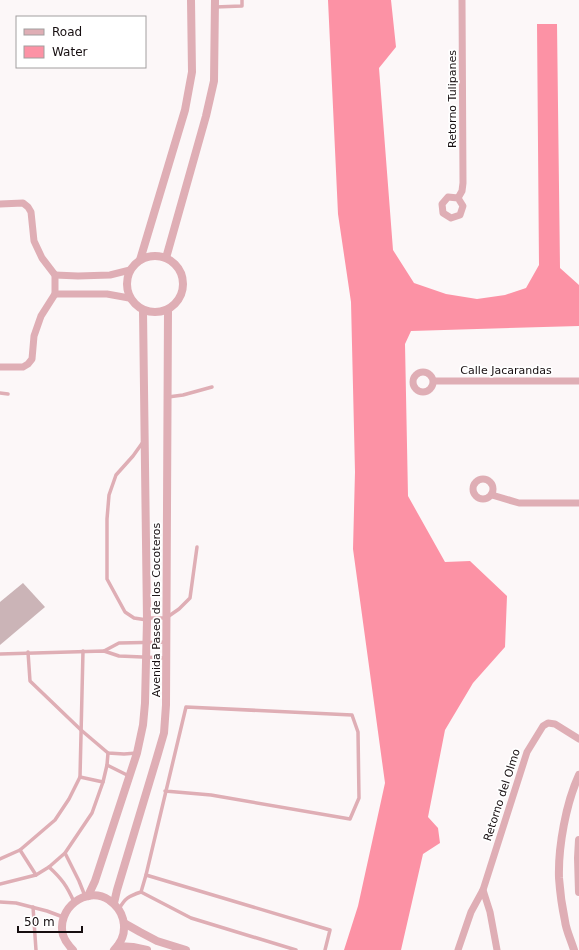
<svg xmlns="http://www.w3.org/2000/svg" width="579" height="950" viewBox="0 0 579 950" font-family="'DejaVu Sans',sans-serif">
  <rect width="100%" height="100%" fill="#fcf7f8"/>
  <path fill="#fc92a5" d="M328,0H391L396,47L379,68L393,250L414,283L446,294L477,299L505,295L526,288L539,265L537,24H557L560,268L579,285V326L411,331L405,344L408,496L445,562L470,561L507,596L505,647L473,683L445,730L428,817L438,828L440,843L423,854L401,950H344L358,906L385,783L353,549L355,472L351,302L338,214Z"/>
  <path fill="#cbb4b7" d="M23,583L45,607L0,645V602Z"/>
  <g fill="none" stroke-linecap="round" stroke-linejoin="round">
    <g stroke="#dfaeb5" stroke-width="3.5">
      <path d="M215,7L242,6V0"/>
      <path d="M0,393L8,394"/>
      <path d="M168,397L183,395L212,387"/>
      <path d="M143,442L133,456L116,475L109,495L107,519V579L125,612L134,618L147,620"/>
      <path d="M148,618H166L179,609L190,598L197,547"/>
      <path d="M104,651L119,643L167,642"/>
      <path d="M28,652L30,681L81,730L108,753L124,754L137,753"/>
      <path d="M0,654L104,651L119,656L166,658"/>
      <path d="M107,765L129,776"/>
      <path d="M80,777L103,782"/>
      <path d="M20,850L36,875"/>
      <path d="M65,853L79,881L85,896"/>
      <path d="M0,859L20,850L55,820L69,799L80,777L83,651"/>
      <path d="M49,867C62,879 67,886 74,902"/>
      <path d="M146,875L330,930L325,950"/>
      <path d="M0,884L36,875L49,867L65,853L92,813L103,782L107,765L108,753"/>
      <path d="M141,892L191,918L296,950"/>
      <path d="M0,902L16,903L47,911L63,917"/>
      <path d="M33,907L36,950"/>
      <path d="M119,909C125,898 129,896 141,892L146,875L186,707L352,715L358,732L359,798L350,819L211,795L165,791"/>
    </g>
    <g stroke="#dfaeb5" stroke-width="7">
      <path d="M448,197L458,198L463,206L460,215L451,218L443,213L442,204Z"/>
      <path d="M458,198L462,191L463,183L462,0"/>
      <path d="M0,204L23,203L28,207L31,212L34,241L42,258L55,275V294L41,316L34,336L32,359L28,364L23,367H0"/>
      <path d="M55,275L78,276L110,275L130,270"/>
      <path d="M55,294H107L129,298"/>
      <circle cx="423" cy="382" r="10"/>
      <path d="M434,381H579"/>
      <circle cx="483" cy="489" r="10"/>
      <path d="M492,495L519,503H579"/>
      <path d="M483,890L490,912L497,950"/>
      <path d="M458,950L471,912L483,890L527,752L543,726L548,723L555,724L579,739"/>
    </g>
    <g stroke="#dfaeb5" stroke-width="8">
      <circle cx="155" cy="284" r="28"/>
      <path d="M166,258L206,116L214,81L215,0"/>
      <path d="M140,260L185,110L192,72L191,0"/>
      <path d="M579,840L578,858L579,892"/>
      <path d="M88,896L95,881L137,753L143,725L145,703L147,620L143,311"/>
      <path d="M114,903L117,890L157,757L164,733L166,705L168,310"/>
      <path d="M124,923L140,932L157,941L186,950"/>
      <path d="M118,946L133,947L147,950"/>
      <path d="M73,950C68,945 65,941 63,935C56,909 86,885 109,900C116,905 121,911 123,919C126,931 122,942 114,950"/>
      <path d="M574,950C571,940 566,930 565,921C562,907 560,892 559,878C558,847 566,803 579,775"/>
    </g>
  </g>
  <g text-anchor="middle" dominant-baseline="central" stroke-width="3.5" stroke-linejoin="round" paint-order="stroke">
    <g font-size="11" fill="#160e10" stroke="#fff">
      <text transform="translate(452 99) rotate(-90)">Retorno Tulipanes</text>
      <text x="506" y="370">Calle Jacarandas</text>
      <text transform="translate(156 610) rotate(-90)">Avenida Paseo de los Cocoteros</text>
      <text transform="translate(502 795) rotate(-72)">Retorno del Olmo</text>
    </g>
  </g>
  <rect x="16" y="16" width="130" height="52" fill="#ffffff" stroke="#a29f9f"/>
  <rect x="24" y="29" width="20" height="6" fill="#dfaeb5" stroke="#a29f9f"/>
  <text x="52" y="36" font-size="12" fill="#160e10">Road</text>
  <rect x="24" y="46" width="20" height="12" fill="#fc92a5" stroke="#a29f9f"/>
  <text x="52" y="56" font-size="12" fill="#160e10">Water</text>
  <path d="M18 926v6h64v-6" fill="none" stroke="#160e10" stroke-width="2"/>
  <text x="24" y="926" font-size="12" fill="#160e10" stroke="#ffffff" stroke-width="3" paint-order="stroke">50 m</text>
</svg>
